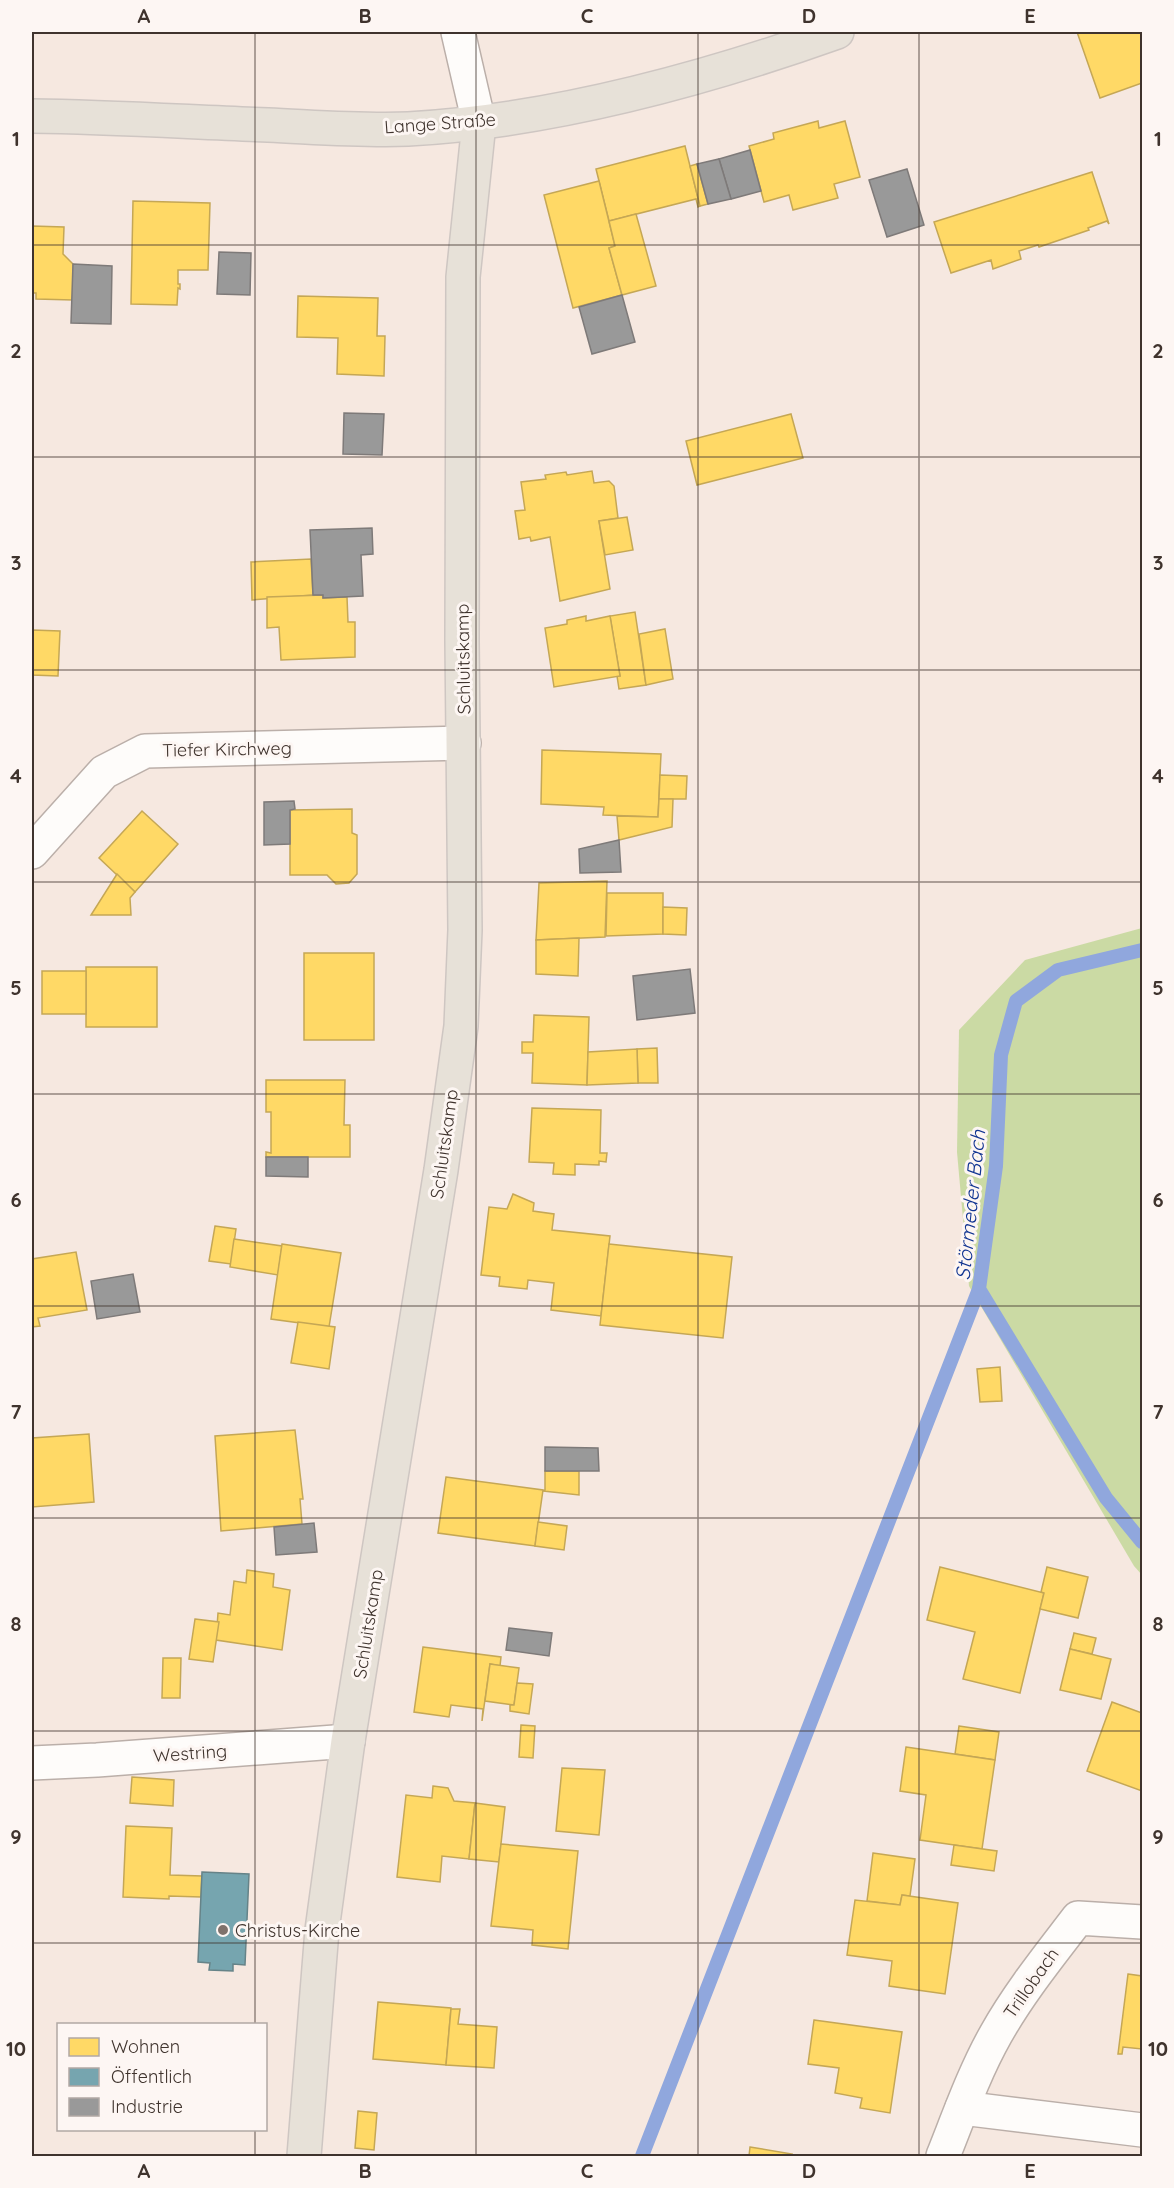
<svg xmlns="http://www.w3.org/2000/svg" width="1174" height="2188" viewBox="0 0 1174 2188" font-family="Quicksand,sans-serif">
  <rect width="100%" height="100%" fill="#f6e8e0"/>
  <path fill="#cbdaa4" d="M1142,928V1575L1134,1566L969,1286L957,1152L959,1030L1025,960Z"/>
  <g fill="#ffd966" stroke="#c5a755" stroke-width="1.5">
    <path d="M1077,32H1142V83L1100,98Z"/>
    <path d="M818,121L819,128L845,121L860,177L834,184L838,198L793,210L789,195L764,202L749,146L774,139L773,133Z"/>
    <path d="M685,146L700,206L698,207L696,199L609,221L596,169Z"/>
    <path d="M697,164L708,204L700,206L690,166Z"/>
    <path d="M1092,172L1109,224L1107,221L1088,228L1089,230L1039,247L1038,245L1019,251L1021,259L993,269L991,260L951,273L934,222Z"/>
    <path d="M599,181L615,246L609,248L622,295L573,308L544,195Z"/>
    <path d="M133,201L210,203L208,270H178V284H180V289L178,288L177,305L131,304Z"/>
    <path d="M636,214L656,286L622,295L609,248L615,246L609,221Z"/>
    <path d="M32,226L64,227L63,254L73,264V300L36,299V293H32Z"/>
    <path d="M298,296L378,298L377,336H385L384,376L337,374L338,338L297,337Z"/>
    <path d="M791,414L803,458L697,485L686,441Z"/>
    <path d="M592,471L594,483L609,481L614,486L618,518L599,521L610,589L560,601L550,537L531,541L530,537L519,539L515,511L525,510L521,482L546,479L545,475L566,472L567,475Z"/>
    <path d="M627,517L633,550L605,555L599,521Z"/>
    <path d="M311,559L313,595L252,600L251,562Z"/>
    <path d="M323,595V598L347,597L348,622H355V657L281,660L279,627L267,628V597Z"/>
    <path d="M635,612L646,685L619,689L617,676H620L610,616Z"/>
    <path d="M586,616V621L610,616L620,676L554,687L545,628L567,624V620Z"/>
    <path d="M665,629L673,679L646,685L639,634Z"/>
    <path d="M32,630L60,631L58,676L32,675Z"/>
    <path d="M542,750L661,754L658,817L603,815L604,807L541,804Z"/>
    <path d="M660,775L687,776L686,799H659Z"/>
    <path d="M659,799H673L672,827L619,840L617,816L658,817Z"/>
    <path d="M352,809V833L357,835V874L349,883L336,884L327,875H290V810Z"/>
    <path d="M142,811L178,844L135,892L99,858Z"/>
    <path d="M117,874L135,892L130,898L131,915H91Z"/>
    <path d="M607,881L605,937L536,940L539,883Z"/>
    <path d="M607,893H663V934L606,936Z"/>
    <path d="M663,907L687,908L686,935L663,934Z"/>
    <path d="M579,938L578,976L536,974V940Z"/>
    <rect x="304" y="953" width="70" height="87"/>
    <rect x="86" y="967" width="71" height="60"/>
    <rect x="42" y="971" width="44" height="43"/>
    <path d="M534,1015L589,1017L587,1085L532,1083L533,1053H522V1042H533Z"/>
    <path d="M657,1048L658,1083H638L637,1049Z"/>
    <path d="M637,1049L638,1083L587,1085L588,1052Z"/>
    <path d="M266,1080H345L344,1125H350V1157H266V1152L271,1153V1112H266Z"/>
    <path d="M532,1108L601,1110L600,1153H607L606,1162L599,1161V1165L575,1164V1175L553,1174L554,1163L529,1162Z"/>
    <path d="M513,1194L534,1203L533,1211L554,1214L552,1230L610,1236L601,1316L551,1310L554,1283L528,1280L527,1289L499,1286L500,1277L481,1275L489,1207L507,1209Z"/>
    <path d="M215,1226L236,1229L231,1264L209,1261Z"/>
    <path d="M234,1239L282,1246L278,1275L230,1267Z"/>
    <path d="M282,1244L341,1253L329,1327L271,1319Z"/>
    <path d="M609,1244L732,1257L723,1338L600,1325Z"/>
    <path d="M76,1252L87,1310L38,1318L40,1326L32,1327V1259Z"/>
    <path d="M298,1322L335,1327L329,1369L291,1363Z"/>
    <path d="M1000,1367L1002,1401L980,1402L977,1369Z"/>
    <path d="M295,1430L303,1499H300L302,1524L221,1531L215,1436Z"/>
    <path d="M89,1434L94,1502L32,1507V1438Z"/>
    <path d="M545,1471H579V1495L543,1491L545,1490Z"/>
    <path d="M446,1477L543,1490L535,1546L438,1533Z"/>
    <path d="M538,1522L567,1526L564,1550L535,1546Z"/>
    <path d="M940,1567L1044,1593L1020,1693L963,1679L975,1632L927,1620Z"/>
    <path d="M1047,1567L1088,1577L1078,1618L1040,1609L1044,1593L1041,1592Z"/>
    <path d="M247,1570L274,1574L273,1587L290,1590L282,1650L216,1640L218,1613L230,1615L234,1581L246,1583Z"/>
    <path d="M195,1619L219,1622L213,1662L189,1659Z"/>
    <path d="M1074,1633L1096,1638L1092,1654L1070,1649Z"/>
    <path d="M423,1647L501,1657L500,1666L490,1664L482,1721L483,1709L451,1705L449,1717L414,1712Z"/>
    <path d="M1070,1649L1111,1659L1101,1699L1060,1690Z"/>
    <path d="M163,1658H181L180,1698H162Z"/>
    <path d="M490,1664L519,1668L514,1705L485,1701Z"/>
    <path d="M517,1683L533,1684L529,1714L510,1711V1705H514Z"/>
    <path d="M1112,1702L1142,1713V1791L1087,1771Z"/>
    <path d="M521,1725L535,1726L533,1758L519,1757Z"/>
    <path d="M959,1726L999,1732L995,1760L955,1754Z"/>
    <path d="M906,1747L995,1760L982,1849L920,1840L926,1795L900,1791Z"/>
    <path d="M562,1768L605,1770L599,1835L556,1831Z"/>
    <path d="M132,1777L174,1780L173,1806L130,1803Z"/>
    <path d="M433,1786L448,1788L454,1801L475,1803L469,1859L442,1856L440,1882L397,1877L406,1795L432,1798Z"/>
    <path d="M475,1803L505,1807L499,1862L469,1859Z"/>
    <path d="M126,1826L172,1828L170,1875L202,1876L201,1897L169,1896V1899L123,1897Z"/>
    <path d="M501,1844L578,1851L568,1949L532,1945L533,1930L491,1926Z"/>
    <path d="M954,1845L997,1851L994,1871L951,1865Z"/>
    <path d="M873,1853L915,1859L910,1896L902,1895L900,1905L867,1901Z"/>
    <path d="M902,1895L958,1903L945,1994L889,1986L892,1961L847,1955L855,1900L900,1905Z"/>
    <path d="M1128,1974L1142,1976V2049L1123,2047L1122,2054H1118Z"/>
    <path d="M378,2002L451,2008L446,2065L373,2059Z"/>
    <path d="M451,2009H460L458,2024L497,2027L494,2068L446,2065Z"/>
    <path d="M814,2020L902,2032L890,2113L860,2108L862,2098L835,2093L839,2068L808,2064Z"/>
    <path d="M358,2111L377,2113L374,2150L355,2148Z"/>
    <path d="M750,2147L792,2154L791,2156H749Z"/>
  </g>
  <path fill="#76a5af" stroke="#668388" stroke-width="1.5" d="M202,1872L249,1874L245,1965L233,1964V1971L209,1970L210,1963L198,1962Z"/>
  <g fill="#999" stroke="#7e7a79" stroke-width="1.5">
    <path d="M750,150L761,191L731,199L719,159Z"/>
    <path d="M719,159L731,199L708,204L697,164Z"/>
    <path d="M907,169L924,225L887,237L869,180Z"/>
    <path d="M219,252L251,253L250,295L217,294Z"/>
    <path d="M73,264L112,266L111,324L71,323Z"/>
    <path d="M622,295L635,342L592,354L579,307Z"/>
    <path d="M344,413L384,414L382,455L343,454Z"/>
    <path d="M372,528L373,554L361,555L363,596L323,598V595H313L310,530Z"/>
    <path d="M294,801L295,809L290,810V844L264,845V802Z"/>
    <path d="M619,840L621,872L580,873L579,849Z"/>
    <path d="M690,969L695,1013L637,1020L633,976Z"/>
    <path d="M266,1157H308V1177L266,1176Z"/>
    <path d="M133,1274L140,1312L97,1319L91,1281Z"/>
    <path d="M545,1447L598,1448L599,1471H545Z"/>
    <path d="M314,1523L317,1552L276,1555L274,1527Z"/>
    <path d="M509,1628L552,1633L549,1656L506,1650Z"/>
  </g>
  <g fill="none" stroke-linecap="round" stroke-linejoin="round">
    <g stroke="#90a7dd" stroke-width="14">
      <path d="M1142,950L1058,970L1016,1001L1001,1055L996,1166L979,1289L1106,1498L1142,1542"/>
      <path d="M642,2156L979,1289"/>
    </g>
    <g stroke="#bbafa9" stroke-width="36">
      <g id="minor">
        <path d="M458,32L479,123"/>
        <path d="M32,852L104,772L145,751L464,743"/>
        <path d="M32,1763L97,1760L348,1741"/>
        <path d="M962,2108L1142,2130"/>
        <path d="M943,2156C959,2116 974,2073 996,2034C1019,1993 1049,1956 1078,1918L1142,1922"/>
      </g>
    </g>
    <g stroke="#cec6c2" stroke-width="36">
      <g id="major">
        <path d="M32,116C110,117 189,122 268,125C314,127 362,131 408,129C552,121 702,80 837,32"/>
        <path d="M304,2156L322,1930L348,1741L441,1170L461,1026L465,930L462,641L463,277L479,123"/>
      </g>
    </g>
    <use href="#minor" stroke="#fefcfa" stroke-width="33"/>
    <use href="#major" stroke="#e7e1d8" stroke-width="33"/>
  </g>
  <path fill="none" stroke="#3f332d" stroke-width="1.5" stroke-opacity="0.55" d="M255,32V2024M476,32V2156M698,32V2156M919,32V2156M32,245H1142M32,457H1142M32,670H1142M32,882H1142M32,1094H1142M32,1306H1142M32,1518H1142M32,1731H1142M32,1943H1142M255,2130V2156"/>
  <circle fill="#7f726c" stroke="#fdf6f3" stroke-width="2" cx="223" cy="1930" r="6"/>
  <g text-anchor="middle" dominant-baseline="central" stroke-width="6" stroke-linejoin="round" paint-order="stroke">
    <g font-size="18" fill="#3f332d" stroke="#fdf6f3">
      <text transform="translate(440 123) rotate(-4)">Lange Straße</text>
      <text transform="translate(463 659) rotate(-91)">Schluitskamp</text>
      <text transform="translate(227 749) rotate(-1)">Tiefer Kirchweg</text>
      <text transform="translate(444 1144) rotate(-82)">Schluitskamp</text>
      <text transform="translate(368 1624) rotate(-81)">Schluitskamp</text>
      <text transform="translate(190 1753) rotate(-4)">Westring</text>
      <text transform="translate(1031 1983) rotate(-55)">Trillobach</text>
    </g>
    <g font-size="18" fill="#3f332d" stroke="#fdf6f3" text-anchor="start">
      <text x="235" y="1930">Christus-Kirche</text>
    </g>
    <g font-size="20" font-style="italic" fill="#103491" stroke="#fdf6f3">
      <text transform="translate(970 1205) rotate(-84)">Störmeder Bach</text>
    </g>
  </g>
  <rect width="1174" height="2188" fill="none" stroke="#fdf6f3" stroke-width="66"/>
  <rect x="57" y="2023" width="210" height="108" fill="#fdf6f3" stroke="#b1a8a4" stroke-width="1.5"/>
  <rect x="69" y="2038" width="30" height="18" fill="#ffd966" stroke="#b1a8a4" stroke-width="1.5"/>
  <text x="111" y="2053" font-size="18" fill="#3f332d">Wohnen</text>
  <rect x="69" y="2068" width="30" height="18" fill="#76a5af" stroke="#b1a8a4" stroke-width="1.5"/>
  <text x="111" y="2083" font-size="18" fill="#3f332d">Öffentlich</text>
  <rect x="69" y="2098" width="30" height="18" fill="#999999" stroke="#b1a8a4" stroke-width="1.5"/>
  <text x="111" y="2113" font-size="18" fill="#3f332d">Industrie</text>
  <rect x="33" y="33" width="1108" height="2122" fill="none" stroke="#3f332d" stroke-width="2"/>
  <g font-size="20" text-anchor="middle" font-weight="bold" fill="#3f332d">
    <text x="144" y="23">A</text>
    <text x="365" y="23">B</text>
    <text x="587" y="23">C</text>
    <text x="809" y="23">D</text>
    <text x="1030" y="23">E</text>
    <text x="16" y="146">1</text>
    <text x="1158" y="146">1</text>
    <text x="16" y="358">2</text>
    <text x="1158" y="358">2</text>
    <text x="16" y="570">3</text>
    <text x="1158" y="570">3</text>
    <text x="16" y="783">4</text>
    <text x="1158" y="783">4</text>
    <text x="16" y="995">5</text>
    <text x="1158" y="995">5</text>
    <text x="16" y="1207">6</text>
    <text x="1158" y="1207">6</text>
    <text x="16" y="1419">7</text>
    <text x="1158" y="1419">7</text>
    <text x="16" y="1631">8</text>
    <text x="1158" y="1631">8</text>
    <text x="16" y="1844">9</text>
    <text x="1158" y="1844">9</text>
    <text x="16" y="2056">10</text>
    <text x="1158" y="2056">10</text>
    <text x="144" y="2178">A</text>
    <text x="365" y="2178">B</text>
    <text x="587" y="2178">C</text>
    <text x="809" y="2178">D</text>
    <text x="1030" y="2178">E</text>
  </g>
</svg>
